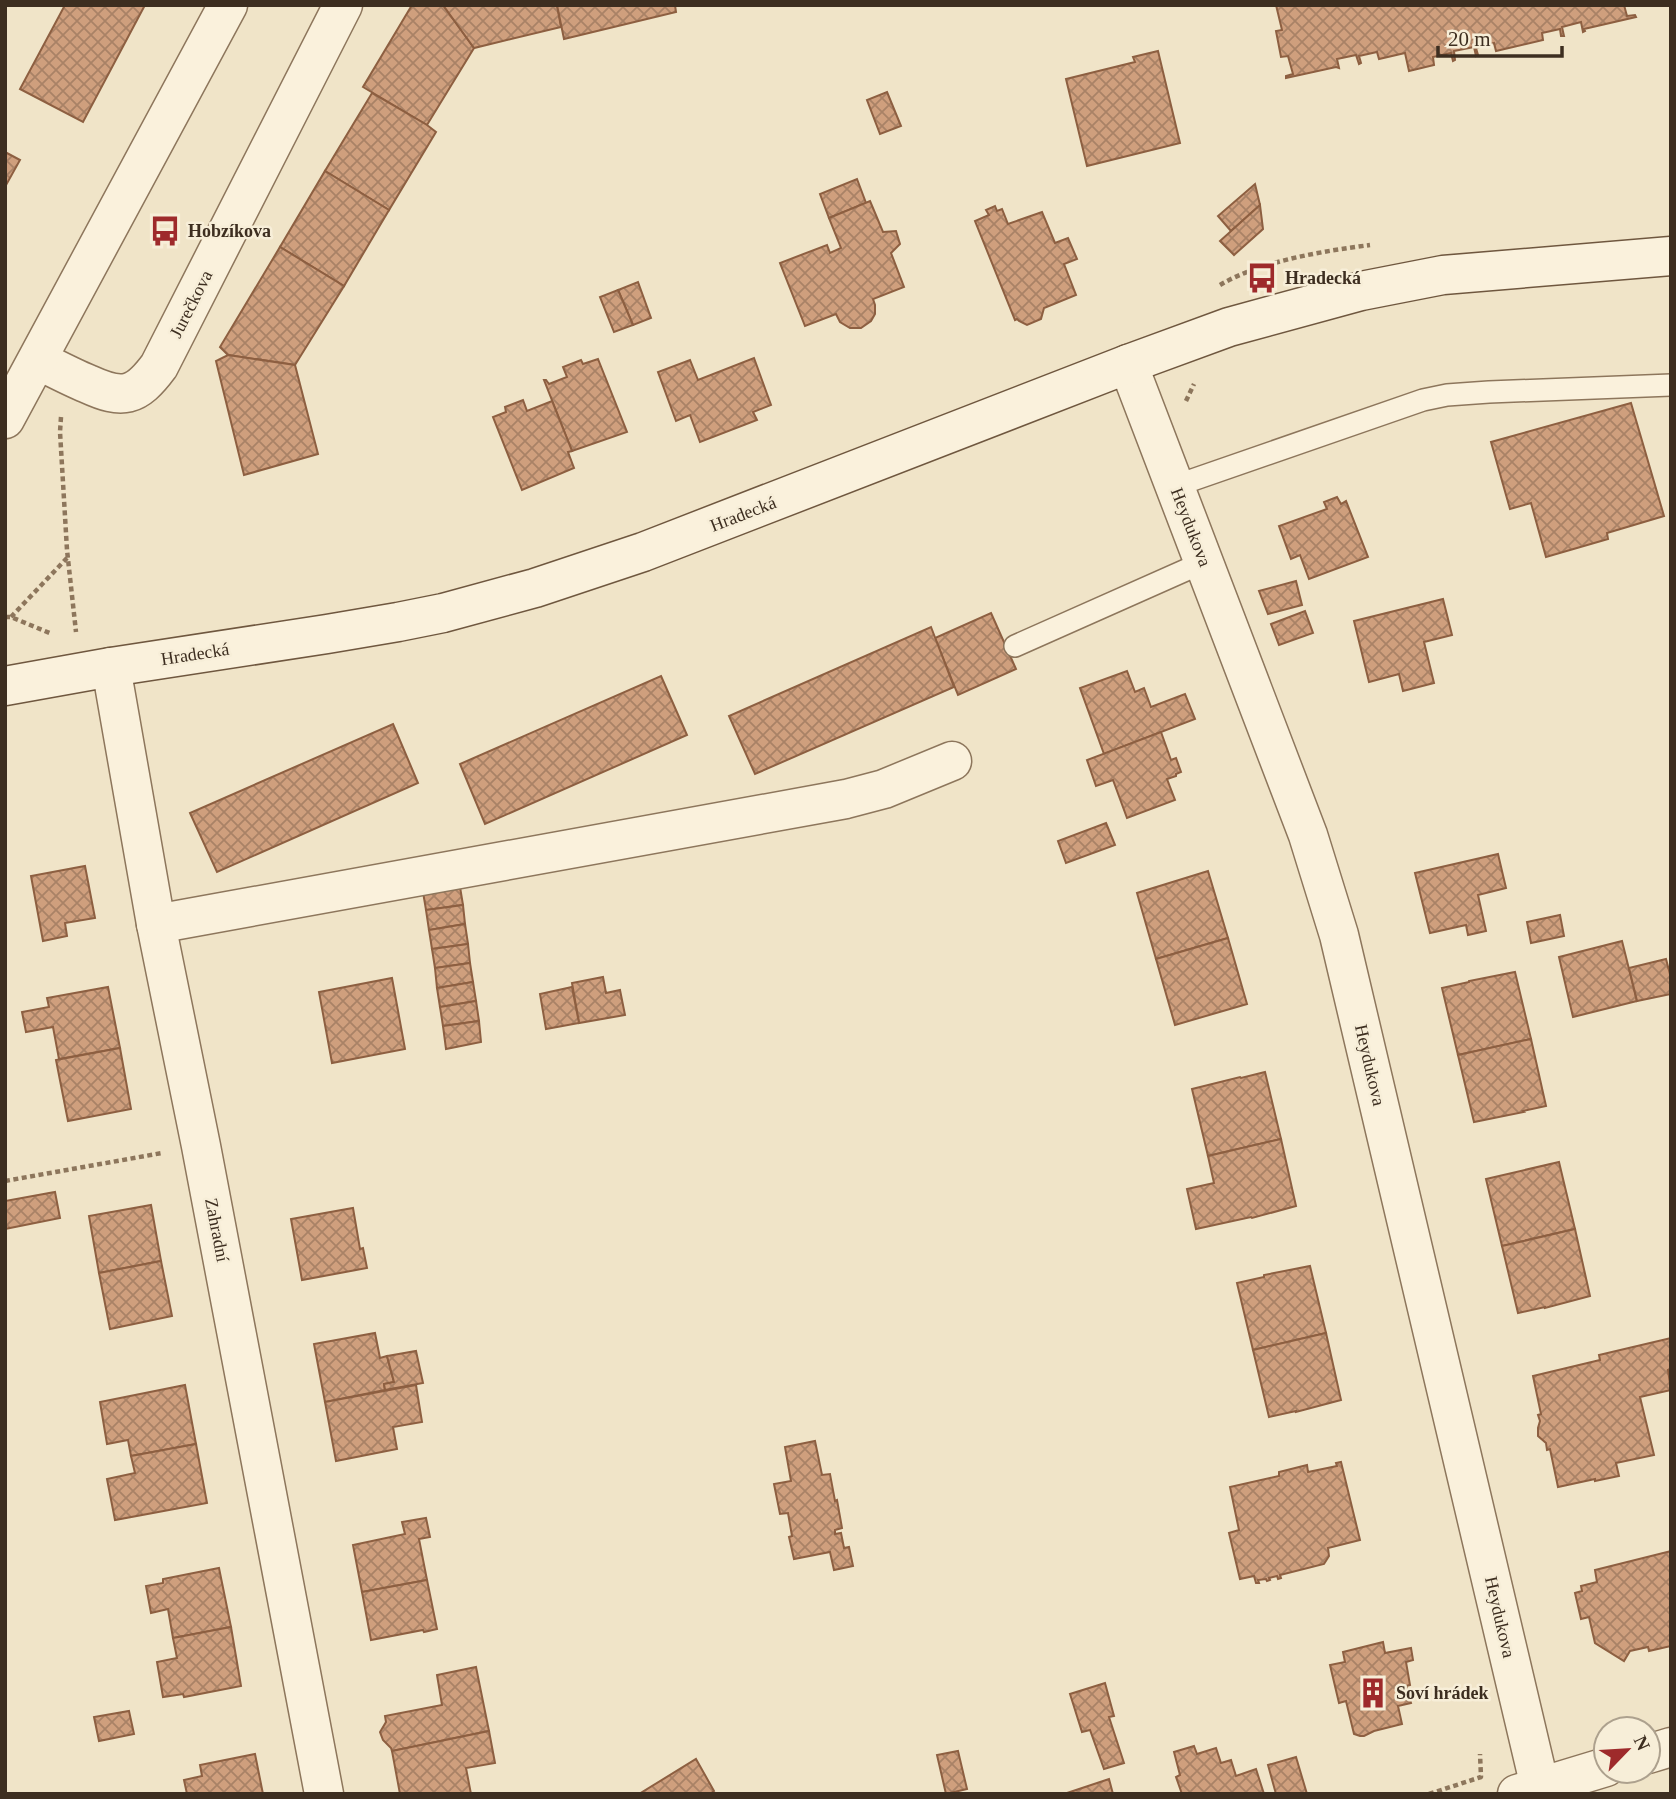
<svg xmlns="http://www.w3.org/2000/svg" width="1676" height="1799" viewBox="0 0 1676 1799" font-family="'Times New Roman',serif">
  <defs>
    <pattern id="building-cross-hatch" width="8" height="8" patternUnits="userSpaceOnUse" patternTransform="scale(1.75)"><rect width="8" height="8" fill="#cf9f7d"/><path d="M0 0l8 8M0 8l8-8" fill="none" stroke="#a98266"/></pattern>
  </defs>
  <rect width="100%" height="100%" fill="#f0e4c8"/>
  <g fill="url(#building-cross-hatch)" stroke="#8d5f41" stroke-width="2">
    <path d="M65,5H145L83,122L20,89Z"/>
    <path d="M412,5H443L474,48L427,125L363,87Z"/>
    <path d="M443,5H557L561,27L474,48Z"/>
    <path d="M557,5H675L676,12L564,39Z"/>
    <path d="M1276,5H1624L1627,16L1635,15L1636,17L1584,29L1585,31L1583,32L1581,22L1562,27L1564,36H1561L1560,29L1542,33L1543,40L1496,51L1494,43L1476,48L1478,55L1476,56L1474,47L1454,51L1455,60L1453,61L1451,53L1433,57L1434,65L1409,71L1405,53L1379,59L1377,52L1359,56L1361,63L1359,64L1356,55L1337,59L1339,68L1336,67L1286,78V76L1293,74L1288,56L1281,57L1276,31L1282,30Z"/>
    <path d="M1158,51L1180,143L1087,166L1066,79L1135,62L1133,57Z"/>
    <path d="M887,92L901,126L880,134L867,100Z"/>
    <path d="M372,93L427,125L436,132L389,210L325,171Z"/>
    <path d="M5,152L20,160L5,187Z"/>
    <path d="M325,171L389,210L344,286L280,247Z"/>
    <path d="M857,179L866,203L829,218L820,194Z"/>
    <path d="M1255,184L1260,205L1231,231L1218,216Z"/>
    <path d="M870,201L883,232L896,231L900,244L891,253L904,287L873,299L875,305V314L871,321L861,328H850L840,322L836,314L805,326L780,263L827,245L830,253L841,248L829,218Z"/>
    <path d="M1260,205L1263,229L1234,255L1220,241Z"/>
    <path d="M995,206L997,211L1002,209L1008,224L1042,212L1055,243L1068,238L1077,259L1064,264L1076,295L1044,308L1041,319L1027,325L1019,321L1017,319L1015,320L975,221L989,215L986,210Z"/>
    <path d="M280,247L344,286L295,365L228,355L220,347Z"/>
    <path d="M638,282L651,318L633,325L618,290Z"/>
    <path d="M618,290L633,325L614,332L600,297Z"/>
    <path d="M228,355L295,365L318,454L244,475L216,361Z"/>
    <path d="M754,358L771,405L753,412L757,420L700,442L690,415L676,421L658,372L690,360L698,380Z"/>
    <path d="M598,359L627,432L572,451L544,380H546L549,384L567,377L563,367L581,360L583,364Z"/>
    <path d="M523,400L527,411L552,401L572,451L568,452L574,468L522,490L493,417L506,412L505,407Z"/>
    <path d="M1631,403L1664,516L1607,533L1608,539L1546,557L1531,503L1510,509L1491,442Z"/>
    <path d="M1337,497L1341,504L1346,501L1368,557L1309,579L1300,555L1291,559L1279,526L1327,509L1324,502Z"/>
    <path d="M1296,581L1302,605L1268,614L1259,591Z"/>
    <path d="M1443,599L1452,635L1424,642L1434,683L1403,691L1399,674L1369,682L1354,621Z"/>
    <path d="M1305,611L1313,633L1279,645L1271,624Z"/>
    <path d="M991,613L1016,669L958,695L935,638Z"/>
    <path d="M931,627L954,687L755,774L729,716Z"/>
    <path d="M1127,671L1135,692L1144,688L1151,707L1185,694L1195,719L1104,754L1080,688Z"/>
    <path d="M661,676L687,735L485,824L460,764Z"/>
    <path d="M393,724L418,783L217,872L190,813Z"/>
    <path d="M1161,732L1171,760L1176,758L1181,772L1176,774V776L1167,779L1175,800L1127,818L1113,780L1096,786L1087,760Z"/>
    <path d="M1106,823L1115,845L1066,863L1058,841Z"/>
    <path d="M1498,854L1506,888L1478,895L1486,931L1468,935L1466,925L1430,933L1415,873Z"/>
    <path d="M85,866L95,918L65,923L67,936L43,941L31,876Z"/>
    <path d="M1208,871L1228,938L1156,959L1137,893Z"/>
    <path d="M459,881L463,905L426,910L422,886Z"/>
    <path d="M463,905L465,924L429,930L426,910Z"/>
    <path d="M1560,915L1564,936L1531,943L1527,922Z"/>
    <path d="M465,924L468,944L432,949L429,930Z"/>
    <path d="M1228,938L1247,1004L1175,1025L1156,959Z"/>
    <path d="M1622,941L1637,1001L1573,1017L1559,957Z"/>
    <path d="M468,944L470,963L435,968L432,949Z"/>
    <path d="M1666,959L1671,978V994L1637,1001L1629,968Z"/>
    <path d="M470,963L473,982L437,988L435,968Z"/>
    <path d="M1515,972L1531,1039L1458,1055L1442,988L1469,982V981Z"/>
    <path d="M603,977L606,993L620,990L625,1015L579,1023L572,983Z"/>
    <path d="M392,978L405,1049L332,1063L319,992Z"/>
    <path d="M473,982L476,1001L440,1007L437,988Z"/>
    <path d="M108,987L120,1048L59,1059L53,1027L26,1032L22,1012L49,1007L47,998Z"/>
    <path d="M572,987L579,1023L546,1029L540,994Z"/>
    <path d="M476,1001L479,1021L443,1026L440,1007Z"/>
    <path d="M479,1021L481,1042L446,1049L443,1026Z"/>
    <path d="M1531,1039L1546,1106L1523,1111L1524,1112L1474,1122L1458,1055Z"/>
    <path d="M120,1048L131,1109L68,1121L56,1060Z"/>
    <path d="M1265,1072L1281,1139L1208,1156L1192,1089L1240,1077L1241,1078Z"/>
    <path d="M1281,1139L1296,1206L1252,1218L1251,1217L1196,1229L1187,1189L1214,1183L1208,1156Z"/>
    <path d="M1559,1162L1575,1229L1502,1246L1486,1179Z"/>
    <path d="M55,1192L60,1218L5,1229V1201Z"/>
    <path d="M151,1205L161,1261L99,1273L89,1216Z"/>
    <path d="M353,1208L360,1249L363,1248L367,1268L302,1280L291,1219Z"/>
    <path d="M1575,1229L1590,1296L1545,1308V1307L1518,1313L1502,1246Z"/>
    <path d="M161,1261L172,1316L110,1329L99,1273Z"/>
    <path d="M1310,1266L1326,1333L1253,1350L1237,1283L1264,1277V1275Z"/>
    <path d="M375,1333L380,1358L387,1356L394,1382L384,1384L385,1390L325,1402L314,1344Z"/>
    <path d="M1326,1333L1341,1400L1296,1412V1411L1269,1417L1253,1350Z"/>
    <path d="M1671,1338V1369L1668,1370L1671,1390L1640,1397L1654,1455L1616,1463L1619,1476L1595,1481V1479L1558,1487L1550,1449L1547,1450L1546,1443L1538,1436V1428L1540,1421L1538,1415L1541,1414L1533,1376L1600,1360L1599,1355Z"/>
    <path d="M416,1351L423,1383L385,1390L384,1384L394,1382L387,1356Z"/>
    <path d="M185,1385L196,1444L131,1456L128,1440L107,1444L100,1402Z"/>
    <path d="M416,1385L422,1422L393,1427L397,1449L336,1461L325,1402Z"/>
    <path d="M815,1441L822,1475L830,1474L835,1501L837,1500L842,1528L835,1530V1534L841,1533L844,1548L849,1547L853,1566L834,1570L830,1552L794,1559L789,1537L792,1536L788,1513L780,1514L774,1484L791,1481L785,1447Z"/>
    <path d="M196,1444L207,1503L115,1520L107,1479L135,1473L131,1456Z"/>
    <path d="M1341,1462L1360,1540L1328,1548L1329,1556L1324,1564L1280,1575L1281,1578L1278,1579L1277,1576L1269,1578L1270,1580L1267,1581L1266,1579L1258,1580L1259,1583H1256L1254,1576L1240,1579L1229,1533L1239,1530L1230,1487L1279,1476V1472L1307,1465L1308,1472L1337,1466L1336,1463Z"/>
    <path d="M426,1518L430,1537L419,1539L427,1580L362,1592L353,1545L405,1534L402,1522Z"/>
    <path d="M1671,1551V1646L1649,1651L1648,1647L1630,1651L1624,1661L1595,1643L1589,1617L1581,1619L1575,1593L1582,1591L1581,1586L1597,1582L1595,1570Z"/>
    <path d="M219,1568L231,1627L173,1638L168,1609L151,1613L146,1586L163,1583V1579Z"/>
    <path d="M427,1580L437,1629L424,1632L423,1630L371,1640L362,1592Z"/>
    <path d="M231,1627L241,1686L184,1697L183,1694L163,1697L157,1662L177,1658L173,1638Z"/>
    <path d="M1383,1642L1385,1653L1411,1648L1413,1660L1406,1662L1410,1685L1406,1686L1411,1703L1398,1706L1402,1724L1374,1731L1364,1736H1360L1354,1734L1346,1701L1339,1703L1330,1665L1345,1662L1343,1652Z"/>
    <path d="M476,1667L489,1731L392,1751L391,1748L383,1740L380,1732L386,1722L385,1716L442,1705L437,1675Z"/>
    <path d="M1105,1683L1114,1716L1109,1717L1124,1763L1104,1769L1090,1730L1082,1732L1070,1694Z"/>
    <path d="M129,1711L134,1734L99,1741L94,1717Z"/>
    <path d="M489,1731L495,1763L466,1768L471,1794H400L392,1751Z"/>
    <path d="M1194,1746L1197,1754L1216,1748L1221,1763L1231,1760L1236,1776L1256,1769L1264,1794H1182L1176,1777L1180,1775L1174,1752Z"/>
    <path d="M958,1751L967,1789L946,1794L937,1755Z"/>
    <path d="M255,1754L263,1794H187L184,1780L202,1776L200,1765Z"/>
    <path d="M1296,1757L1307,1794H1276L1268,1765Z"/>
    <path d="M696,1759L714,1791L710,1794H639Z"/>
    <path d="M1109,1779L1113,1794H1064Z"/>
  </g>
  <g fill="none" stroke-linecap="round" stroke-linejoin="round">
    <g stroke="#8d765c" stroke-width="24">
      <g id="service">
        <path d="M1175,486L1423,400L1447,395L1489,392L1671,385"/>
        <path d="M1015,646L1204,562"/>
      </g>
    </g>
    <g stroke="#8d765c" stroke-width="41">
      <g id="minor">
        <path d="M38,360C54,368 71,377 88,384C123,400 136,397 159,366L343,5"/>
        <path d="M1128,364L1308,835L1339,935L1540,1787"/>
        <path d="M5,419L228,5"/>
        <path d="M111,667L156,924L201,1146L324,1794"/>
        <path d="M156,924L846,799L884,789L952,761"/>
        <path d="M1648,1754L1671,1747"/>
        <path d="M1517,1794L1606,1767"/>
      </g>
    </g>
    <g stroke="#6f573f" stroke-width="41">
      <path id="secondary" d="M5,686L111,667L327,634L398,622L443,613L535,588L643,552L1128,364L1229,327L1361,291L1443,275L1671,256"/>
    </g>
    <g stroke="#8d765c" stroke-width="4.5" stroke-dasharray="5 3.5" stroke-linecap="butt">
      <path d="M1220,285C1260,261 1324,251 1370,245"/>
      <path d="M1186,401L1194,384"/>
      <path d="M61,417L60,432L67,550L76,632"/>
      <path d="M5,617H11L52,634"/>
      <path d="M11,617L67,558"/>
      <path d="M5,1181L162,1153"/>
      <path d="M1429,1794L1481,1777L1480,1754"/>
    </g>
    <use href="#service" stroke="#faf1dc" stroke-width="21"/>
    <use href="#minor" stroke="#faf1dc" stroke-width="38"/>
    <use href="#secondary" stroke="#faf1dc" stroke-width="38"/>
  </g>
  <defs>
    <g id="bus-bare" transform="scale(2.415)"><path d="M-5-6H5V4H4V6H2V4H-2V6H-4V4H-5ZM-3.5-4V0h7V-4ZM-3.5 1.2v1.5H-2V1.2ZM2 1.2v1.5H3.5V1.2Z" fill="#9e2a2b" stroke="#f7eed8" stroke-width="2.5" paint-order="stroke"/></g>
    <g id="building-bare" transform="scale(2.415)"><path d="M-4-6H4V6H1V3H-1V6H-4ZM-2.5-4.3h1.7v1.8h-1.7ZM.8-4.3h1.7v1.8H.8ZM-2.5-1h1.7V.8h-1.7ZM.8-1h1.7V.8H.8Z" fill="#9e2a2b" stroke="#f7eed8" stroke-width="2.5" paint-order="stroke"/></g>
  </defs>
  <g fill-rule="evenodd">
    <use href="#bus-bare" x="165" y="231"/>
    <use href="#bus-bare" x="1262" y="278"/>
    <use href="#building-bare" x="1373" y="1693"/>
  </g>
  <g text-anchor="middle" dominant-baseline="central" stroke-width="5" stroke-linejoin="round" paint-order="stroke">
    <g font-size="18" font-weight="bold" fill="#3d2e20" stroke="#f7eed8" text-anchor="start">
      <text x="188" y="231">Hobzíkova</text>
      <text x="1285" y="278">Hradecká</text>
      <text x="1396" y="1693">Soví hrádek</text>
    </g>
    <g font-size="18" fill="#3d2e20" stroke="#f7eed8">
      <text transform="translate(191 304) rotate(-63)">Jurečkova</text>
      <text transform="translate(743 514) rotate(-21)">Hradecká</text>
      <text transform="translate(1191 527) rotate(69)">Heydukova</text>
      <text transform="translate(195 654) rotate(-9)">Hradecká</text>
      <text transform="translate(1370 1065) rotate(77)">Heydukova</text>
      <text transform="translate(217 1230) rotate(79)">Zahradní</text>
      <text transform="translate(1500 1617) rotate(77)">Heydukova</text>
    </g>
  </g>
  <rect width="1676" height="1799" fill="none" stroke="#3d2e20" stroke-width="14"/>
  <g transform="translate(1627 1750) rotate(65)"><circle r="33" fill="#f7eed8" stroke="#ada18e" stroke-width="2"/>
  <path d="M0-5L12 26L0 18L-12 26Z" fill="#9e2a2b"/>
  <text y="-10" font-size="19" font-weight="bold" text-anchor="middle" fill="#3d2e20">N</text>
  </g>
  <path d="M1438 46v10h124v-10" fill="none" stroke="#3d2e20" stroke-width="3.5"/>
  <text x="1448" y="46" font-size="21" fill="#3d2e20" stroke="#f7eed8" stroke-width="5" paint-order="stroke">20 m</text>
</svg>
